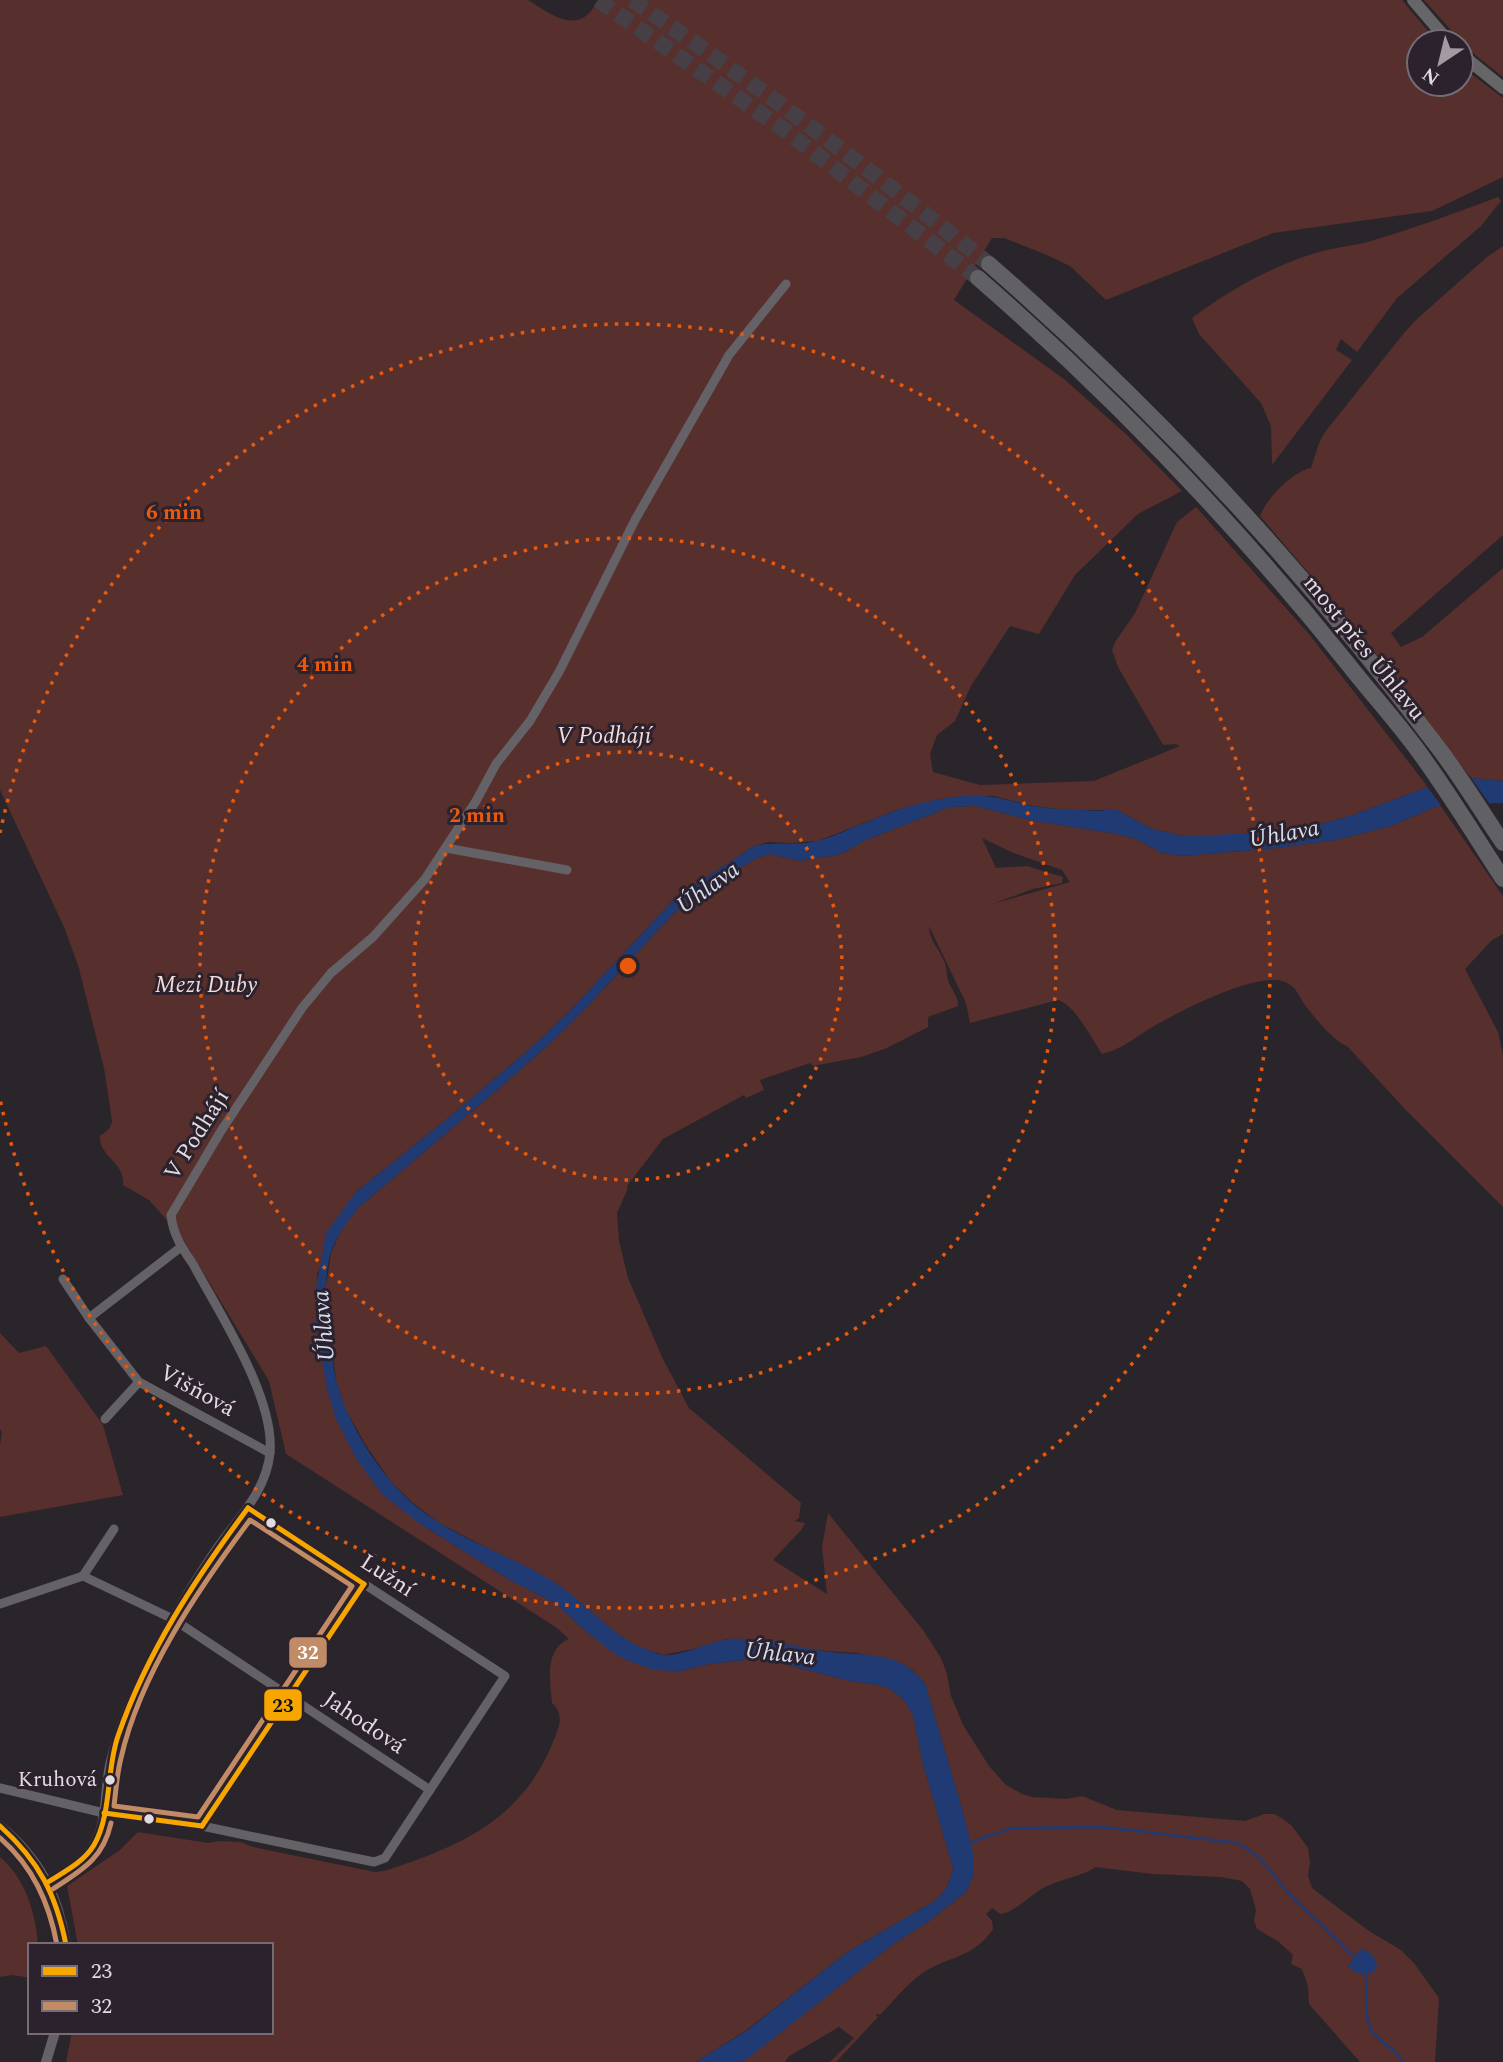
<svg xmlns="http://www.w3.org/2000/svg" width="1503" height="2062" viewBox="0 0 1503 2062" font-family="Spectral,serif">
  <rect width="100%" height="100%" fill="#2a252a"/>
  <g fill="#572f2d" fill-rule="evenodd">
    <path d="M0,0H528C553,16 580,37 598,0H1402L1437,42H1419V84H1461V66L1503,98V177L1432,211L1273,233L1106,300L1070,266L1047,255L1004,238H992L954,300L1064,379L1127,435L1182,491L1138,514L1075,575L1039,634L1010,626L971,686L955,721L937,735L930,754L933,772L980,785L1094,781L1180,746L1175,744L1164,745L1162,743L1118,667L1112,650L1115,642L1135,613L1177,522L1196,507L1309,634L1428,787L1353,815L1307,828L1260,833L1211,836H1184L1152,829L1117,810H1067L1034,806L993,796H963L940,799L894,811L818,841L791,843L768,842L754,846L676,897L569,1012L533,1046L452,1115L356,1192L317,1274L336,1419L419,1523L510,1580L557,1604L582,1628L626,1660L676,1672L709,1664L755,1659L780,1663L850,1681L879,1685L890,1689L904,1700L913,1715L922,1760L953,1868C950,1883 946,1892 933,1902L849,1951L745,2031L696,2062H66L72,2032H271V1945H78L67,1886L120,1850L138,1832L208,1843L220,1841L241,1842L253,1847L375,1872L384,1871C459,1847 522,1820 553,1742C559,1727 565,1715 552,1703C550,1681 544,1649 569,1639L557,1628L286,1454L269,1381L181,1236L149,1200L123,1185C126,1163 98,1156 100,1136L109,1129L112,1122L111,1114L104,1068L78,965L64,927L0,790Z"/>
    <path d="M1424,0H1503V77L1469,50Z"/>
    <path d="M1498,197L1501,201L1481,226L1397,298L1357,352L1341,339L1336,350L1352,360L1272,465L1271,426L1261,403L1199,334L1192,318C1229,290 1274,265 1319,252C1336,247 1354,246 1371,241C1414,228 1456,213 1498,197Z"/>
    <path d="M1503,246V535L1391,633L1401,647L1422,637L1503,568V781L1471,778L1359,632L1260,516C1266,499 1293,471 1311,468L1319,443L1325,432L1404,333L1418,318L1487,257Z"/>
    <path d="M1440,805L1503,896V934L1492,940L1465,969L1498,1032L1503,1055V1207L1403,1107L1347,1046C1333,1041 1314,1017 1305,1005C1298,995 1297,987 1285,982C1256,971 1181,1011 1154,1026C1137,1036 1121,1050 1102,1054C1092,1039 1075,1005 1058,1000L970,1023L966,1003L929,926C929,940 940,950 945,963C947,970 946,977 950,985C954,993 958,997 958,1006L928,1017V1027L887,1048L861,1057L813,1066L810,1063L760,1080L764,1090L746,1098L744,1095L663,1139L627,1186L628,1188L617,1213L619,1241L628,1278L663,1359L689,1408L801,1503L799,1518L794,1521L805,1523L802,1529L773,1560L827,1594L822,1547L828,1513L923,1630L941,1658L947,1674L951,1696L963,1725L989,1766L1006,1785L1022,1794L1033,1797L1066,1799L1082,1796L1117,1810L1245,1821L1264,1814H1274L1282,1818L1292,1826L1308,1848L1310,1862L1308,1876L1312,1888L1369,1931L1401,1950L1414,1963L1439,1998L1435,2062H1360L1309,2004L1308,1986L1302,1969L1291,1964L1293,1955L1279,1942L1257,1929L1254,1921L1256,1910L1250,1889L1242,1881L1221,1877L1153,1874L1095,1867C1087,1875 1057,1880 1043,1888C1031,1895 1012,1914 1000,1914L992,1908L986,1914L992,1921L993,1929C974,1958 949,1956 924,1972C907,1983 894,2001 880,2015L877,2013L876,2015L878,2017L836,2062H830L854,2038L839,2027L788,2057L785,2062H742L892,1945L929,1921L966,1892L974,1874L963,1812L925,1683L912,1670L900,1663L856,1653L826,1651L726,1639L698,1648L663,1655L645,1649L633,1644L609,1628L555,1583L439,1523L413,1503L391,1482L365,1444L345,1408L336,1380L325,1292L331,1253L342,1228L359,1207L488,1098L546,1047L585,1009L673,914L691,898L755,859L770,854L801,861L841,854L866,840L950,807L975,806L1035,821L1117,834L1136,839L1162,853L1181,856L1277,848L1336,840L1391,826ZM982,838L1011,852L1062,870L1070,882L992,904L1033,889L1062,883L1063,877L1027,866L996,868ZM1361,1949L1372,1973C1362,1976 1355,1973 1348,1966Z"/>
    <path d="M0,1333L19,1353L46,1346L103,1425L123,1495L0,1517V1445L2,1432L0,1429Z"/>
    <path d="M0,1857C25,1878 36,1913 38,1945H30V1978L13,1975L0,1977Z"/>
  </g>
  <g fill="#203b73">
    <path d="M1471,778L1503,781V803L1440,805L1391,826L1336,840L1277,848L1181,856L1162,853L1136,839L1117,834L1035,821L975,806L950,807L866,840L841,854L801,861L770,854L755,859L691,898L673,914L585,1009L546,1047L488,1098L359,1207C348,1221 337,1235 331,1252C323,1278 326,1304 330,1330C332,1347 332,1366 337,1383C349,1426 378,1472 411,1502C453,1539 508,1553 554,1582C587,1603 610,1636 648,1650C652,1651 658,1655 663,1655C681,1657 710,1641 729,1639C761,1637 791,1646 823,1651C849,1655 877,1652 901,1663C911,1668 918,1676 925,1683L963,1812L974,1857V1874L966,1892L929,1921L892,1945L751,2056L742,2062H696L746,2031L849,1951L933,1902C946,1892 950,1883 953,1868L922,1760L913,1715L904,1700L890,1689L879,1685L850,1681L780,1663L755,1659L709,1664L676,1672L651,1669L626,1660L612,1652L582,1628L557,1604L510,1580L419,1523L382,1494L357,1460L336,1419L327,1389L315,1322V1295L326,1233L356,1192L452,1115L533,1046L569,1012L676,897L754,846C775,841 796,846 817,841C832,838 848,829 862,824C895,810 929,798 965,796C992,795 1007,800 1033,806C1056,810 1079,810 1102,811L1106,809L1117,810L1152,829L1184,836L1260,833L1307,828L1353,815L1428,787Z"/>
    <path d="M1361,1949C1370,1951 1377,1958 1377,1967C1371,1979 1355,1975 1348,1966Z"/>
  </g>
  <path fill="#2a252a" d="M1469,775L1492,807L1443,808L1425,784Z"/>
  <g fill="none" stroke-linecap="round" stroke-linejoin="round">
    <g stroke="#203b73" stroke-width="2.5">
      <path d="M969,1843L1012,1828L1102,1827L1238,1843L1259,1857L1290,1895L1356,1958"/>
      <path d="M1366,1971C1367,1985 1364,2021 1372,2031C1381,2043 1394,2048 1403,2062"/>
    </g>
    <g stroke="#464046" stroke-width="16" stroke-dasharray="16 8" stroke-linecap="butt">
      <path d="M598,0L783,129L978,278"/>
      <path d="M632,0C755,83 873,172 989,264"/>
    </g>
    <g stroke="#646266" stroke-width="9">
      <path d="M446,848L567,870"/>
      <path d="M63,1279L89,1318L139,1382L270,1453"/>
      <path d="M89,1318L181,1247"/>
      <path d="M105,1419L139,1382"/>
      <path d="M114,1529L83,1576L173,1619L430,1790"/>
      <path d="M0,1604L83,1576"/>
      <path d="M0,1788L104,1813L202,1826L374,1862L385,1858L505,1676L248,1508"/>
      <path d="M202,1826L364,1584"/>
      <path d="M48,1882C61,1874 77,1866 87,1854C109,1829 103,1793 110,1763C116,1738 126,1711 137,1688C159,1642 184,1596 213,1554C234,1522 266,1494 270,1453C275,1397 219,1313 193,1264C182,1248 173,1235 171,1215L221,1131L302,1008L331,973L373,937L425,879L476,801L496,764L530,721L559,672L635,520L729,355L786,284"/>
    </g>
    <g stroke="#646266" stroke-width="10">
      <path d="M0,1826C40,1859 58,1895 66,1945"/>
      <path d="M46,2062L55,2032"/>
    </g>
    <g stroke="#666568" stroke-width="12">
      <path d="M1413,0L1449,42"/>
      <path d="M1461,54L1503,88"/>
    </g>
    <g stroke="#616064" stroke-width="16">
      <path d="M989,264C1154,408 1305,571 1437,746C1461,777 1481,811 1503,843"/>
      <path d="M978,278C1113,396 1237,525 1348,664C1373,696 1401,726 1424,759C1452,798 1477,839 1503,879"/>
    </g>
    <g stroke="#2c222d" stroke-width="10">
      <g id="bus-1">
        <path d="M248,1508L364,1584"/>
        <path d="M104,1813L202,1826"/>
        <path d="M0,1826C39,1861 56,1894 66,1945"/>
        <path d="M202,1826L364,1584"/>
        <path d="M48,1882C64,1872 84,1862 94,1845C112,1814 106,1770 118,1736C147,1652 195,1579 248,1508"/>
      </g>
    </g>
    <g stroke="#2c222d" stroke-width="10">
      <g id="bus-2">
        <path d="M250,1520L352,1586L198,1817L114,1806C116,1790 117,1773 121,1758C140,1674 199,1588 250,1520Z"/>
        <path d="M0,1838C33,1867 49,1902 57,1945"/>
        <path d="M53,1889C82,1870 103,1859 111,1823"/>
      </g>
    </g>
    <use href="#bus-1" stroke="#f7a600" stroke-width="5"/>
    <use href="#bus-2" stroke="#c18c65" stroke-width="5"/>
  </g>
  <g fill="none" stroke="#e8590c" stroke-width="3.5" stroke-dasharray="3.5 7">
    <circle cx="628" cy="966" r="214"/>
    <circle cx="628" cy="966" r="428"/>
    <path d="M0 833A642 642 0 1 1 0 1099"/>
  </g>
  <g fill="#e2dbe2" stroke="#2c222d" stroke-width="2.5">
    <circle cx="271" cy="1523" r="6"/>
    <circle cx="110" cy="1780" r="6"/>
    <circle cx="149" cy="1819" r="6"/>
  </g>
  <g text-anchor="middle" dominant-baseline="central" stroke-width="6" stroke-linejoin="round" paint-order="stroke">
    <g font-size="21" fill="#e2dbe2" stroke="#2c222d" text-anchor="end">
      <text x="97" y="1780">Kruhová</text>
    </g>
    <g font-size="23" fill="#e2dbe2" stroke="#2c222d">
      <text transform="translate(1364 648) rotate(51)">most přes Úhlavu</text>
      <text transform="translate(197 1135) rotate(-58)">V Podhájí</text>
      <text transform="translate(197 1391) rotate(29)">Višňová</text>
      <text transform="translate(387 1576) rotate(33)">Lužní</text>
      <text transform="translate(364 1723) rotate(34)">Jahodová</text>
    </g>
    <g font-size="23" font-style="italic" fill="#f4dbd9" stroke="#2c222d">
      <text x="604" y="736">V Podhájí</text>
      <text x="206" y="985">Mezi Duby</text>
    </g>
    <g font-size="24" font-style="italic" fill="#d2dcef" stroke="#2c222d">
      <text transform="translate(1284 834) rotate(-10)">Úhlava</text>
      <text transform="translate(708 888) rotate(-36)">Úhlava</text>
      <text transform="translate(324 1326) rotate(-95)">Úhlava</text>
      <text transform="translate(780 1654) rotate(6)">Úhlava</text>
    </g>
  </g>
  <circle cx="628" cy="966" r="10" fill="#e8590c" stroke="#2c222d" stroke-width="3.5"/>
  <g font-size="21" text-anchor="middle" font-weight="bold" fill="#e8590c" stroke="#2c222d" stroke-width="6" stroke-linejoin="round" paint-order="stroke">
    <text x="174" y="519">6 min</text>
    <text x="325" y="671">4 min</text>
    <text x="477" y="822">2 min</text>
  </g>
  <g stroke="#2c222d" stroke-width="2.5">
    <rect x="288" y="1636" width="40" height="33" rx="7" fill="#c18c65"/>
    <rect x="263" y="1688" width="40" height="34" rx="7" fill="#f7a600"/>
  </g>
  <g font-size="19" text-anchor="middle" font-weight="bold" fill="#fff">
    <text x="308" y="1659">32</text>
  </g>
  <g font-size="19" text-anchor="middle" font-weight="bold" fill="#111">
    <text x="283" y="1712">23</text>
  </g>
  <rect x="28" y="1943" width="245" height="91" fill="#2c222d" stroke="#756c75" stroke-width="2"/>
  <rect x="42" y="1966" width="35" height="10" fill="#f7a600" stroke="#756c75" stroke-width="2"/>
  <text x="91" y="1978" font-size="21" fill="#e2dbe2">23</text>
  <rect x="42" y="2001" width="35" height="10" fill="#c18c65" stroke="#756c75" stroke-width="2"/>
  <text x="91" y="2013" font-size="21" fill="#e2dbe2">32</text>
  <g transform="translate(1440 63) rotate(215)"><circle r="33" fill="#2c222d" stroke="#756c75" stroke-width="2"/>
  <path d="M0-5L12 26L0 18L-12 26Z" fill="#a29ba2"/>
  <text y="-10" font-size="19" font-weight="bold" text-anchor="middle" fill="#e2dbe2">N</text>
  </g>
</svg>
